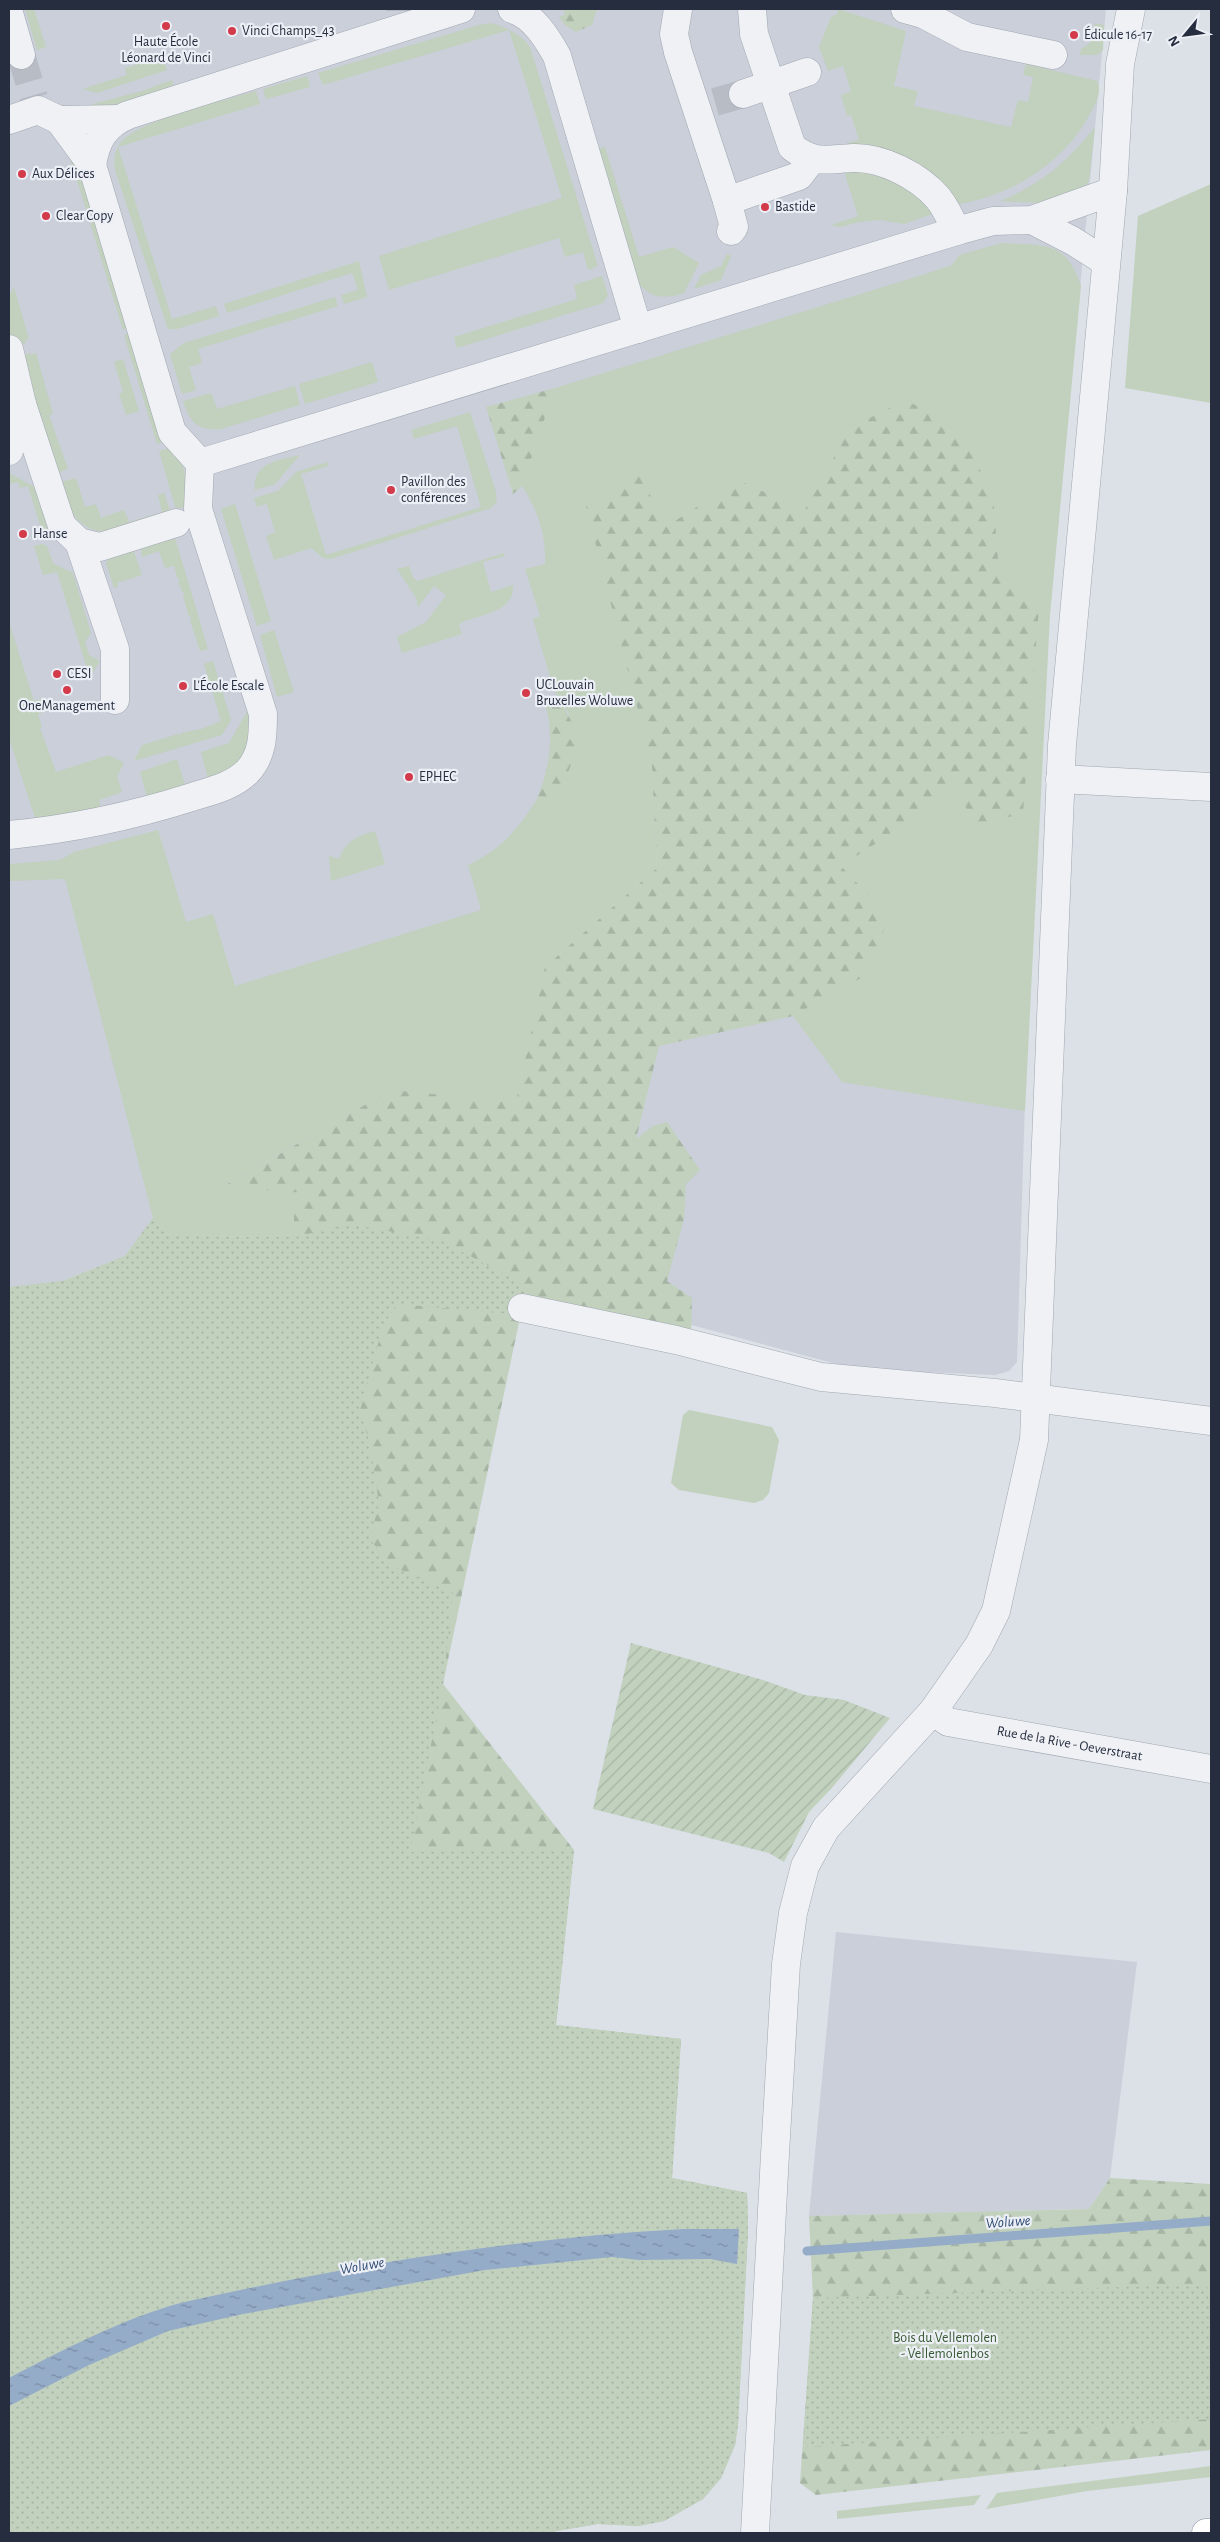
<svg xmlns="http://www.w3.org/2000/svg" width="1220" height="2542" viewBox="0 0 1220 2542" font-family="'Alegreya Sans',sans-serif">
  <defs>
    <pattern id="forest-firs" width="22" height="20" patternUnits="userSpaceOnUse" patternTransform="scale(1.25)"><rect width="22" height="20" fill="#c1d1bd"/><path d="M5 1l3.5 6h-7zM16 11l3.5 6h-7z" fill="#a6b4a4"/></pattern>
    <pattern id="park-dots" width="8" height="8" patternUnits="userSpaceOnUse" patternTransform="scale(1.25)"><rect width="8" height="8" fill="#c1d1bd"/><path d="M2 2h.1M6 6h.1" fill="none" stroke="#a6b4a4" stroke-width="1.8" stroke-linecap="round"/></pattern>
    <pattern id="garden-furrows" width="10" height="10" patternUnits="userSpaceOnUse" patternTransform="scale(1.25)"><rect width="10" height="10" fill="#c1d1bd"/><path d="M-1 1l2-2M0 10L10 0M9 11l2-2" fill="none" stroke="#a6b4a4"/></pattern>
    <pattern id="water-ripples" width="26" height="14" patternUnits="userSpaceOnUse" patternTransform="scale(1.25)"><rect width="26" height="14" fill="#95acc9"/><path d="M2 4q2-2 4 0t4 0M15 11q2-2 4 0t4 0" fill="none" stroke="#798ca5"/></pattern>
  </defs>
  <rect width="100%" height="100%" fill="#dce0e7"/>
  <g fill="#cacfd9">
    <path d="M9,9H1106L1035,772L1017,1362L1009,1371L995,1375L855,1369L606,1302L153,1218L125,1256L63,1281L9,1288Z"/>
    <path d="M836,1932L1137,1962L1110,2178L1089,2209L998,2211L1211,2323L984,2212L809,2216Z"/>
  </g>
  <g fill="#c1d1bd">
    <path d="M25,9H34L46,47L37,50Z"/>
    <path d="M838,9L906,31L894,86L918,91L914,106L1011,127L1018,100L1028,102L1033,77L1023,75L1026,64L1097,81C1102,89 1097,101 1092,110C1067,161 1015,194 959,204L889,159L846,143L859,140L851,115L847,116L841,95L851,91L843,66L828,71L819,47L831,17L837,14Z"/>
    <path d="M491,23C506,27 521,34 530,47L598,266L588,270L583,252L565,257L559,238L389,290L379,256L562,198L509,30L323,85L318,73L479,25Z"/>
    <path d="M1095,23L1104,25L1103,50L1097,55H1080L1081,49L1090,43Z"/>
    <path d="M163,57L167,70L97,93L83,89L76,91L127,75L125,68Z"/>
    <path d="M307,76L310,87L266,99L263,89Z"/>
    <path d="M172,80L173,86L106,109L85,106L142,91Z"/>
    <path d="M256,91L260,104L118,147L172,319L216,306L219,316L177,329H168L115,170C113,160 115,149 122,141C141,120 226,100 256,91Z"/>
    <path d="M1095,127L1089,181L1081,191L1040,203L1000,201C1043,183 1066,163 1095,127Z"/>
    <path d="M66,147L80,158L96,212L88,215Z"/>
    <path d="M605,147L639,257L673,247L699,263L684,293C666,299 652,299 639,284L596,149Z"/>
    <path d="M843,168L884,172L941,211L904,224L880,220L859,222L840,227L831,225L858,216Z"/>
    <path d="M1211,184V403L1125,388L1138,216Z"/>
    <path d="M98,220L131,327L123,330L90,223Z"/>
    <path d="M1002,243C1045,246 1066,240 1081,286L1050,615L1025,1111L842,1082L793,1016L861,978L840,866L895,831L954,783L1039,608L999,571L993,496L850,428L804,511L739,480L667,526L586,506L652,766L657,868L545,967L516,1102L391,1090L223,1186L306,1193L294,1210L295,1237L168,1236L153,1218L65,879L9,881V864L60,860L74,852L158,830L186,922L213,914L235,986L481,910L468,865C500,851 519,828 537,799L549,798L569,714L554,690L533,619L540,616L525,569L545,564C546,535 538,510 522,486L555,388L922,275L952,265L959,255Z"/>
    <path d="M727,254L731,256L721,280L694,289L701,275L721,266Z"/>
    <path d="M359,261L367,297L344,304L341,295L358,290L352,273L227,313L224,304Z"/>
    <path d="M602,276L608,295L603,303L457,348L454,337L577,299L574,285Z"/>
    <path d="M14,287L29,339L25,340L26,343L14,348C8,330 3,303 14,287Z"/>
    <path d="M335,297L338,306L198,349L202,363L189,367L196,390L182,394L170,354L184,343Z"/>
    <path d="M133,332L168,440L157,444L124,335Z"/>
    <path d="M30,353V355L36,353L53,414L49,415L68,469L54,474L17,357Z"/>
    <path d="M123,359L139,411L126,415L119,394L123,392L114,362Z"/>
    <path d="M372,362L378,382L305,404L299,384Z"/>
    <path d="M295,386L300,405L221,429C197,431 190,422 183,401L211,393L217,409Z"/>
    <path d="M470,412L496,492L497,501L491,508L331,559L323,558L311,548L274,560L266,536L275,532L267,504L257,507L254,498L278,491L296,472L327,462L328,466L301,474L326,555L481,507L457,426L414,439L411,430Z"/>
    <path d="M170,448C188,468 186,478 187,503L180,509L175,507L159,451Z"/>
    <path d="M300,455L275,484L255,490C252,462 279,460 300,455Z"/>
    <path d="M9,473L40,490L50,525L46,535L32,539L31,536L42,532L28,486L20,488L18,482L9,484Z"/>
    <path d="M76,478L85,507L96,504L101,518L124,510L129,522L162,512L158,495L164,493L171,514L103,532C75,528 67,506 56,483Z"/>
    <path d="M235,504L271,621L257,626L221,509Z"/>
    <path d="M175,538L208,649L200,651L190,620L192,617H189L183,596L184,592H182L178,581L180,580L177,577L174,566L165,568L159,551L142,557L141,549L143,547Z"/>
    <path d="M42,544L47,546L53,563L73,573L91,633L85,642L89,655L100,661L90,678L57,572L43,575L34,546Z"/>
    <path d="M130,550L134,552L142,575L117,583L118,587L114,588L106,563L111,556Z"/>
    <path d="M504,553L505,556L483,562L491,592L513,585C515,613 479,614 461,623L459,626L462,634L402,653L397,637L426,622L446,595L434,586L418,607L416,598L397,569L409,566L413,578L418,581Z"/>
    <path d="M9,622L34,701L42,699L46,711L38,714L42,727L40,728L56,772L109,755L124,763L117,776L122,792L99,800L101,809L36,819L34,815L9,738Z"/>
    <path d="M274,630L294,692L277,697L260,635Z"/>
    <path d="M213,661L231,720L222,735L134,761L142,745L178,734L181,735V733L201,729L221,721L204,664Z"/>
    <path d="M248,710L252,734L242,758L232,768L208,779L201,752L229,743Z"/>
    <path d="M177,759L185,785L147,797L140,772Z"/>
    <path d="M375,831L385,864L331,881L329,856L339,859C345,841 358,836 375,831Z"/>
    <path d="M689,1410L772,1427L779,1440L769,1493L763,1500L754,1503L679,1490L671,1483L683,1415Z"/>
    <path d="M1211,2466V2477L1087,2491L986,2509L997,2493Z"/>
    <path d="M981,2495L974,2505L837,2519V2511Z"/>
  </g>
  <g fill="url(#forest-firs)">
    <path d="M563,9H597L592,25L576,32L565,25L559,17L565,15Z"/>
    <path d="M555,388L522,486L513,494L486,407Z"/>
    <path d="M905,400L958,426L993,496L999,571L1039,607L1023,813L976,826L953,784L895,831L841,866L890,918L861,978L793,1016L659,1046L636,1139L653,1126L667,1122L700,1170L686,1184L684,1219L667,1281L692,1298L691,1337L522,1308L443,1684L574,1850L556,2025L681,2039L672,2178L747,2193L748,2231L738,2425L735,2445L721,2478L703,2499L664,2521L638,2526L598,2524L545,2533H9V1288L63,1281L125,1256L153,1218L168,1236L294,1237V1210L306,1193L222,1187L391,1090L516,1102L545,967L657,868L652,766L586,506L638,473L667,526L739,480L804,511L850,428Z"/>
    <path d="M557,695L576,730L575,756L560,790L549,798L537,799C550,767 555,734 544,701Z"/>
    <path d="M1110,2178L1211,2184V2450L816,2495L800,2483L813,2298L809,2216L1089,2209Z"/>
  </g>
  <g fill="url(#park-dots)">
    <path d="M153,1218L168,1236L295,1237L350,1224L442,1241L526,1286L520,1315L397,1304L383,1326L360,1410L370,1444L379,1503L370,1539L390,1565L453,1593L443,1684L410,1852L574,1850L556,2025L681,2039L672,2178L747,2193L748,2231L738,2425L735,2445L721,2478L703,2499L664,2521L638,2526L598,2524L545,2533H9V1287L63,1281L125,1256Z"/>
    <path d="M1207,2284L1211,2323V2419L803,2447L813,2298Z"/>
  </g>
  <path fill="url(#garden-furrows)" d="M631,1643L763,1680L805,1695L844,1700L890,1718L831,1789L809,1812L784,1862L769,1853L593,1809Z"/>
  <path fill="url(#water-ripples)" d="M684,2229H739L737,2264L710,2259L639,2260L612,2257L485,2270L243,2314L168,2331L89,2365L9,2406V2378C60,2351 125,2318 180,2303C346,2266 514,2238 684,2229Z"/>
  <g fill="none" stroke-linecap="round" stroke-linejoin="round">
    <path stroke="#95acc9" stroke-width="9" d="M807,2251L1211,2221"/>
    <g stroke="#b7bcc5" stroke-width="28" stroke-dasharray="28 14" stroke-linecap="butt">
      <path d="M400,9V11"/>
      <path d="M21,55L34,98"/>
      <path d="M715,102L743,94"/>
    </g>
    <g stroke="#a1a7b1" stroke-width="29">
      <g id="street">
        <path d="M512,9C533,15 547,38 557,56L638,329"/>
        <path d="M678,9L674,34L678,52L727,201"/>
        <path d="M752,9L754,34L792,147C815,165 827,159 853,158C882,157 919,176 938,198C946,208 951,219 956,231"/>
        <path d="M905,9L923,14L967,37L1053,55"/>
        <path d="M9,13L21,55"/>
        <path d="M743,94L807,72"/>
        <path d="M9,120L38,110L59,120L119,119"/>
        <path d="M92,165C96,141 104,125 128,115L461,9"/>
        <path d="M1032,220L1073,241L1106,262"/>
        <path d="M731,231L734,227L727,201L799,176L812,159"/>
        <path d="M9,349L22,404L9,451"/>
        <path d="M22,404L62,526L79,542L100,547L176,523"/>
        <path d="M200,463L960,230L993,221L1032,220L1113,191"/>
        <path d="M79,542L115,649V700"/>
        <path d="M1060,779L1211,787"/>
        <path d="M9,835C72,829 132,816 192,797C211,791 233,786 247,772C263,755 263,735 263,714L198,509L200,463L172,432L92,165L59,120"/>
        <path d="M522,1308L676,1340L821,1377L995,1393L1211,1421"/>
        <path id="s1" d="M933,1711L948,1722L1211,1769"/>
        <path d="M755,2533L775,2154L786,1964L793,1913L805,1866L826,1828L933,1711L979,1645L996,1611L1034,1440L1062,745L1113,191L1120,64L1131,9"/>
      </g>
    </g>
    <g stroke="#838d9e" stroke-width="29">
      <path id="highway" d="M1206,2533H1211"/>
    </g>
    <use href="#street" stroke="#eff1f5" stroke-width="28"/>
    <use href="#highway" stroke="#fff" stroke-width="28"/>
  </g>
  <g fill="#d33b4a" stroke="#eceff5" stroke-width="2">
    <circle cx="166" cy="26" r="5"/>
    <circle cx="232" cy="31" r="5"/>
    <circle cx="1074" cy="35" r="5"/>
    <circle cx="22" cy="174" r="5"/>
    <circle cx="765" cy="207" r="5"/>
    <circle cx="46" cy="216" r="5"/>
    <circle cx="391" cy="490" r="5"/>
    <circle cx="23" cy="534" r="5"/>
    <circle cx="57" cy="674" r="5"/>
    <circle cx="183" cy="686" r="5"/>
    <circle cx="67" cy="690" r="5"/>
    <circle cx="526" cy="693" r="5"/>
    <circle cx="409" cy="777" r="5"/>
  </g>
  <g text-anchor="middle" dominant-baseline="central" stroke-width="4.5" stroke-linejoin="round" paint-order="stroke">
    <g font-size="14" fill="#252d3e" stroke="#eceff5" text-anchor="start">
      <text x="242" y="31">Vinci Champs_43</text>
      <text x="1084" y="35">Édicule 16-17</text>
      <text x="166" y="42" text-anchor="middle">Haute École<tspan x="166" dy="16">Léonard de Vinci</tspan></text>
      <text x="32" y="174">Aux Délices</text>
      <text x="775" y="207">Bastide</text>
      <text x="56" y="216">Clear Copy</text>
      <text x="401" y="482">Pavillon des<tspan x="401" dy="16">conférences</tspan></text>
      <text x="33" y="534">Hanse</text>
      <text x="67" y="674">CESI</text>
      <text x="536" y="685">UCLouvain<tspan x="536" dy="16">Bruxelles Woluwe</tspan></text>
      <text x="193" y="686">L'École Escale</text>
      <text x="67" y="706" text-anchor="middle">OneManagement</text>
      <text x="419" y="777">EPHEC</text>
    </g>
    <g font-size="14" fill="#252d3e" stroke="#eceff5">
      <text stroke="none"><textPath href="#s1" startOffset="142">Rue de la Rive - Oeverstraat</textPath></text>
    </g>
    <g font-size="14" fill="#385a32" stroke="#eceff5">
      <text x="945" y="2338">Bois du Vellemolen<tspan x="945" dy="16">- Vellemolenbos</tspan></text>
    </g>
    <g font-size="15" font-style="italic" fill="#2e4a73" stroke="#eceff5">
      <text transform="translate(1008 2222) rotate(-4)">Woluwe</text>
      <text transform="translate(362 2266) rotate(-10)">Woluwe</text>
    </g>
  </g>
  <rect width="1220" height="2542" fill="none" stroke="#252d3e" stroke-width="20"/>
  <g transform="translate(1185 35) rotate(241)" stroke="#eceff5" stroke-width="4" paint-order="stroke">
  <path d="M0-4L9 19L0 12L-9 19Z" fill="#252d3e"/>
  <text y="-8" font-size="14" font-weight="bold" text-anchor="middle" fill="#252d3e">N</text>
  </g>
</svg>
